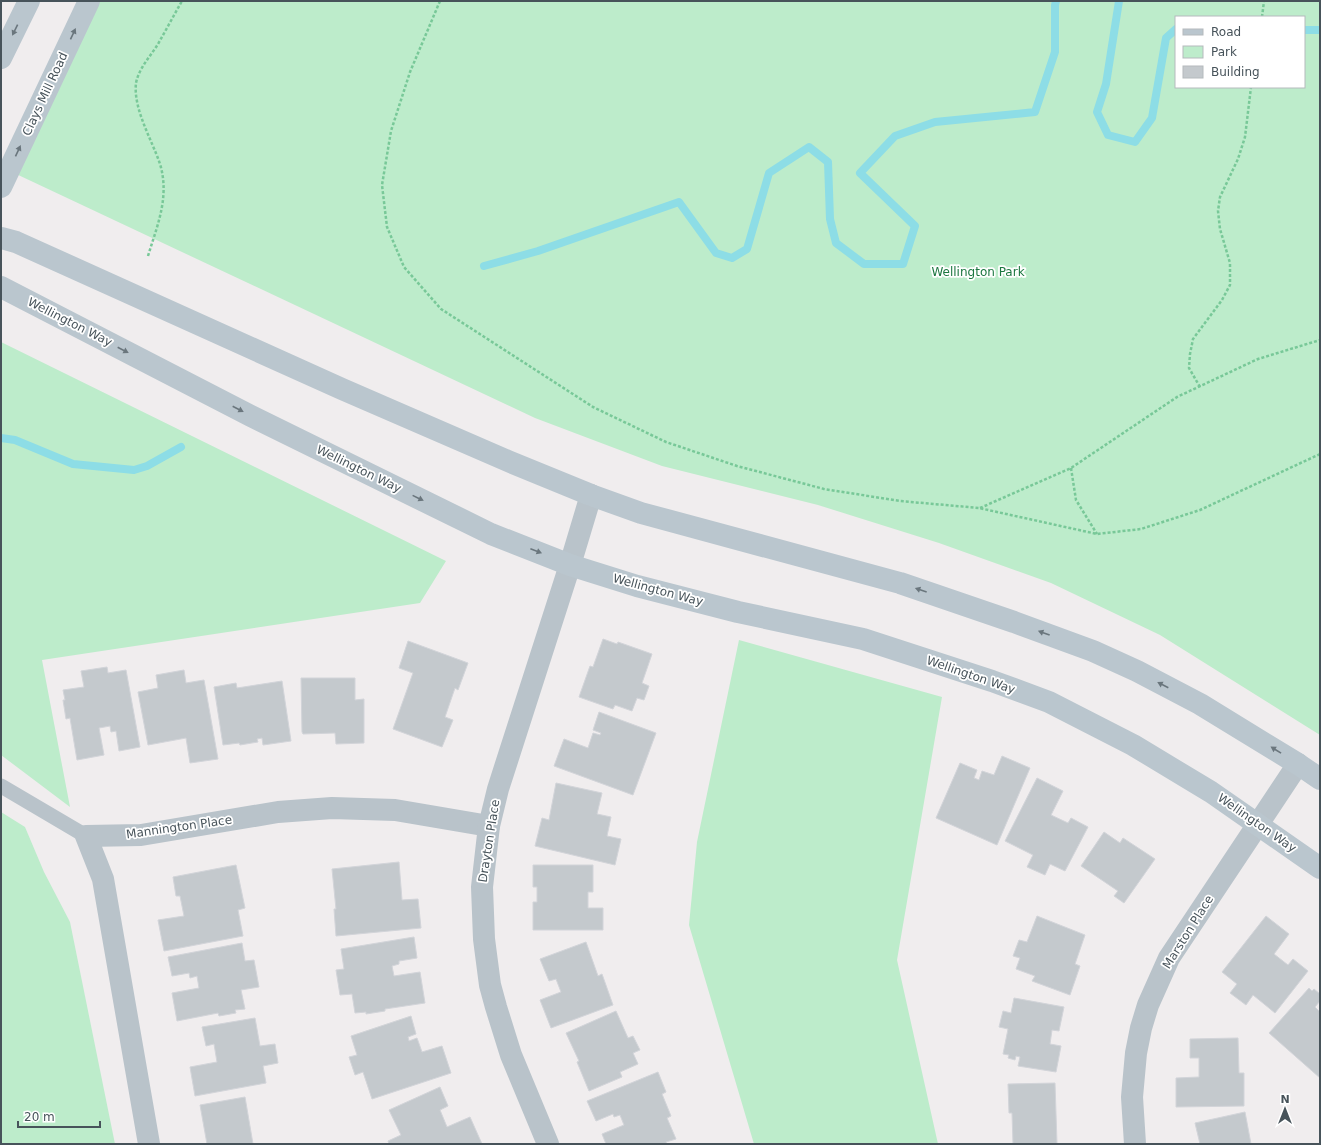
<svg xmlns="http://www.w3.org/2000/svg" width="1321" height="1145" viewBox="0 0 1321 1145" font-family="'DejaVu Sans',sans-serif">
  <rect width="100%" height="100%" fill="#f0edee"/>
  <g fill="#bdeccb" fill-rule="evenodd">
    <path d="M94,1H1320V735L1160,635L1051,583L939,543L818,505L662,466L535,418L14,173ZM1176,17H1304V87H1176Z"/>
    <path d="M1,342L446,561L420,603L42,660L70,807L1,755Z"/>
    <path d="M739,640L942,697L897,960L938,1144H754L689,925L697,842Z"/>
    <path d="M1,812L25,827L44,872L70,922L115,1144H1Z"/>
  </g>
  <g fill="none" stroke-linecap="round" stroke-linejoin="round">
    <g stroke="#8ddde6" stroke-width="8">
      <path d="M1119,1L1106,84L1097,112L1108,135L1135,142L1152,118L1166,38L1176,29"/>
      <path d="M1304,30H1320"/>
      <path d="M484,266L538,251L679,202L716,253L732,258L747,249L769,173L809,147L828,162L830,219L836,243L864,264H903L915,226L860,173L895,136L935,122L1035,112L1055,52V5L1056,1"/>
      <path d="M1,438L15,440L73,464L134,470L147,466L181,447"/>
    </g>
  </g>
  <g fill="#c4c9cd" stroke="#d2d4d9">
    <path d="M603,639L617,644L618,642L652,654L642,683L649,686L644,700L637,698L632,711L615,705L613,709L579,697L590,666L593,667Z"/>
    <path d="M408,641L468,663L458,690L455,688L445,717L453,720L442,747L393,729L413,673L399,668Z"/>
    <path d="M107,667L108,673L126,670L140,747L119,751L116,731L111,732L110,726L99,728L104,755L77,760L70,718L66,719L63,700H65L63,690L84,687L81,671Z"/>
    <path d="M184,670L186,683L204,680L218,759L190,763L186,738L148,745L138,692L158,688L156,675Z"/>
    <path d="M301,678H355V700L364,699V743L336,744L335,733L303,734L302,732Z"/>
    <path d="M282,681L291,741L263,745L262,738L257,739L258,742L240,745L239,743L223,745L214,687L236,683L237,688Z"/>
    <path d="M599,712L656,733L633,795L554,766L564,739L588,748L593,733L600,735L601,733L593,730Z"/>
    <path d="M1002,756L1030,768L997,845L936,818L960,763L977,770L974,778L979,780L982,771L994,775Z"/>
    <path d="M1037,778L1063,791L1051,815L1068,823L1071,818L1088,827L1065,871L1050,864L1045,875L1027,867L1033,855L1005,841Z"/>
    <path d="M556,783L602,793L597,814L611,817L607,836L621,839L615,865L535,846L542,818L549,820Z"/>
    <path d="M1104,832L1120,843L1123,838L1155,859L1124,903L1114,896L1118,891L1081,866Z"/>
    <path d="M399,862L402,900L418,899L421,928L336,936L334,909H336L332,869Z"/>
    <path d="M236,865L245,908L238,910L243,936L164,951L158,920L184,916L180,896H176L173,877Z"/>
    <path d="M533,865H593V892H588V908H603V930H533V902H537V887H533Z"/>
    <path d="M1037,916L1085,935L1075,964L1080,966L1070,995L1032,981L1035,976L1016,969L1020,958L1013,956L1019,940L1027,942Z"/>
    <path d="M1266,916L1289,934L1274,954L1288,965L1293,959L1308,971L1275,1013L1253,995L1246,1005L1230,993L1237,984L1222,972Z"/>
    <path d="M414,937L417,958L399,961V964L392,966L394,976L420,972L425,1003L385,1009V1011L366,1014V1012L355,1013L352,994L340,995L336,970L344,969L341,949Z"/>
    <path d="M586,942L598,976L602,974L613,1005L551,1028L540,1000L561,992L556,979L549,981L540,959Z"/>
    <path d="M242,943L245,961L254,960L259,987L241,990L245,1009L235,1010L236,1013L219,1016L218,1013L177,1021L172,993L199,988L197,976L190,978L189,973L172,976L168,957Z"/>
    <path d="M1309,988L1312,991L1314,989L1320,994V1001L1315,1007L1320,1012V1078L1269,1033Z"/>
    <path d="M1014,998L1064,1007L1059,1031L1052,1030L1050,1044L1061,1046L1056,1072L1018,1066L1020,1057L1016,1056L1015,1060L1008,1058L1009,1055L1003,1054L1008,1029L999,1027L1003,1011L1011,1013Z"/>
    <path d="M616,1011L628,1038L633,1036L640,1050L633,1053L638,1064L620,1072L622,1077L589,1091L577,1062L579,1061L566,1033Z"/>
    <path d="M411,1016L416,1034L408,1037L409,1041L417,1038L422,1052L442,1046L451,1073L372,1099L363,1072L355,1075L349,1057L357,1055L351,1036Z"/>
    <path d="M255,1018L260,1046L275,1044L278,1063L263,1066L266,1083L195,1096L190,1067L217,1062L214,1044L206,1046L202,1027Z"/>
    <path d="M1238,1038L1239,1073H1244V1106L1176,1107V1078L1199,1077V1058H1190V1039Z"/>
    <path d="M658,1072L666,1092L662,1094L671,1116L667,1118L676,1139L666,1142L667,1144H606L602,1134L624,1125L620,1115L614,1117L613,1114L596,1121L587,1101Z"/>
    <path d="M1055,1083L1057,1144H1013L1012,1113H1009L1008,1084Z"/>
    <path d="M440,1087L448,1106L440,1110L447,1127L470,1117L482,1144H389L388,1141L401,1135L389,1110Z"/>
    <path d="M245,1097L253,1144H207L200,1105Z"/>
    <path d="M1245,1112L1251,1144H1200L1195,1123Z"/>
  </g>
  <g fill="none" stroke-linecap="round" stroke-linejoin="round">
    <g stroke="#78c898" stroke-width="2.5" stroke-dasharray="3 2" stroke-linecap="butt">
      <path d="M440,1L410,72L391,131L382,185L387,227L404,267L441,309L593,407L666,442L737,466L824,489L900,501L979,508L1097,534L1141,529L1200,510L1320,454"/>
      <path d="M1262,17L1264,1"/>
      <path d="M148,256C157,226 170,197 160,164C152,140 133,109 136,83C139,68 150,57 158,44C166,30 174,15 182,1"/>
      <path d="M1200,387L1189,368L1190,354L1193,339L1222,300L1230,285V263L1220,229L1218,211L1220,197L1238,159L1245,137L1251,87"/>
      <path d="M1071,468L1076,500L1097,534"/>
      <path d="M980,508L1071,468L1177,397L1258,359L1320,340"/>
    </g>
    <path stroke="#b9c3ca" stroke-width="15" d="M1,786L86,836"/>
    <g stroke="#b9c3ca" stroke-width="22">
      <path d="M149,1144L103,879L86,836L141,835L278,812L332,808L395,810L489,826"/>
      <path d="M548,1144L511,1055L496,1007L490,985L484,939L482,887L489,826L498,789L570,565L591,495"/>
      <path d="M1135,1144L1132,1097L1136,1053L1141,1028L1148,1005L1169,958L1298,764"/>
    </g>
    <g stroke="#bac6ce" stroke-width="22">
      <path d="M1,58L29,1"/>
      <path d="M1,187L89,1"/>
      <path d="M1,238L16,242L342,389L508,461L591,495L641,513L900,583L1014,622L1093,651L1137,671L1200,704L1298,764L1320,779"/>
      <path d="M1,287L251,416L491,534L570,565L637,586L738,612L863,639L992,681L1049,702L1133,745L1211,792L1320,868"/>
    </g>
  </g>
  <defs><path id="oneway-solid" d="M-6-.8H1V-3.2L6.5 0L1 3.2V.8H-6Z"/></defs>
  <g fill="#6a767d">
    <use href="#oneway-solid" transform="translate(15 30) rotate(116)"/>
    <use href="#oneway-solid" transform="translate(73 34) rotate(-65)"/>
    <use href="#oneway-solid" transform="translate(18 151) rotate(-65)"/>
    <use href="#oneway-solid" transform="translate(123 350) rotate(27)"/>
    <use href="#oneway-solid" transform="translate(238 409) rotate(27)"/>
    <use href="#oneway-solid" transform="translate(418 498) rotate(26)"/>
    <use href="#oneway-solid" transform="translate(536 551) rotate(21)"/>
    <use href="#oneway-solid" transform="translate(921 590) rotate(-161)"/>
    <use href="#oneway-solid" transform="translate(1044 633) rotate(-160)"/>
    <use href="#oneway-solid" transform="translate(1163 685) rotate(-153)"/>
    <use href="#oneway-solid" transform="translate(1276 750) rotate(-148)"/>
  </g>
  <g text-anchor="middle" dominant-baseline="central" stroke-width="3.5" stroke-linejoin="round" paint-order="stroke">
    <g font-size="12" fill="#47535a" stroke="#fff">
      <text transform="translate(45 94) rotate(-65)">Clays Mill Road</text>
      <text transform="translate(70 322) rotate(27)">Wellington Way</text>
      <text transform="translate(359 469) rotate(26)">Wellington Way</text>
      <text transform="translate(658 590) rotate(15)">Wellington Way</text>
      <text transform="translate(971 675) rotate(19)">Wellington Way</text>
      <text transform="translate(1257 823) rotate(35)">Wellington Way</text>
      <text transform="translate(179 827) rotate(-8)">Mannington Place</text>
      <text transform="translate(489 841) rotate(-81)">Drayton Place</text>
      <text transform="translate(1188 932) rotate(-58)">Marston Place</text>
    </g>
    <g font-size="12" fill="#1c7740" stroke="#fff">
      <text x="978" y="272">Wellington Park</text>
    </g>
  </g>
  <rect width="1321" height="1145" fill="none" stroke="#47535a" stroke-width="4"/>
  <rect x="1175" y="16" width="130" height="72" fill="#ffffff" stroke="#b5babd"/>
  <rect x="1183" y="29" width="20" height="6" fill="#bac6ce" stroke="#b5babd"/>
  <text x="1211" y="36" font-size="12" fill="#47535a">Road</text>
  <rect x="1183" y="46" width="20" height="12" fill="#bdeccb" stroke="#b5babd"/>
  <text x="1211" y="56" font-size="12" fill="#47535a">Park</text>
  <rect x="1183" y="66" width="20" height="12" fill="#c4c9cd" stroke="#b5babd"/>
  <text x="1211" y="76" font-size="12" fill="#47535a">Building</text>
  <g transform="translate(1285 1109)" stroke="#ffffff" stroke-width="3" paint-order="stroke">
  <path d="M0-3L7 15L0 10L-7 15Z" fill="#47535a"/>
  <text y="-6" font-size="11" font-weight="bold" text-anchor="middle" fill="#47535a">N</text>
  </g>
  <path d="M18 1121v6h82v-6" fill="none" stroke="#47535a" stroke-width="2"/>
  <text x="24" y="1121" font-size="12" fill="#47535a" stroke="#ffffff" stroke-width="3" paint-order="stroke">20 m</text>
</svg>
